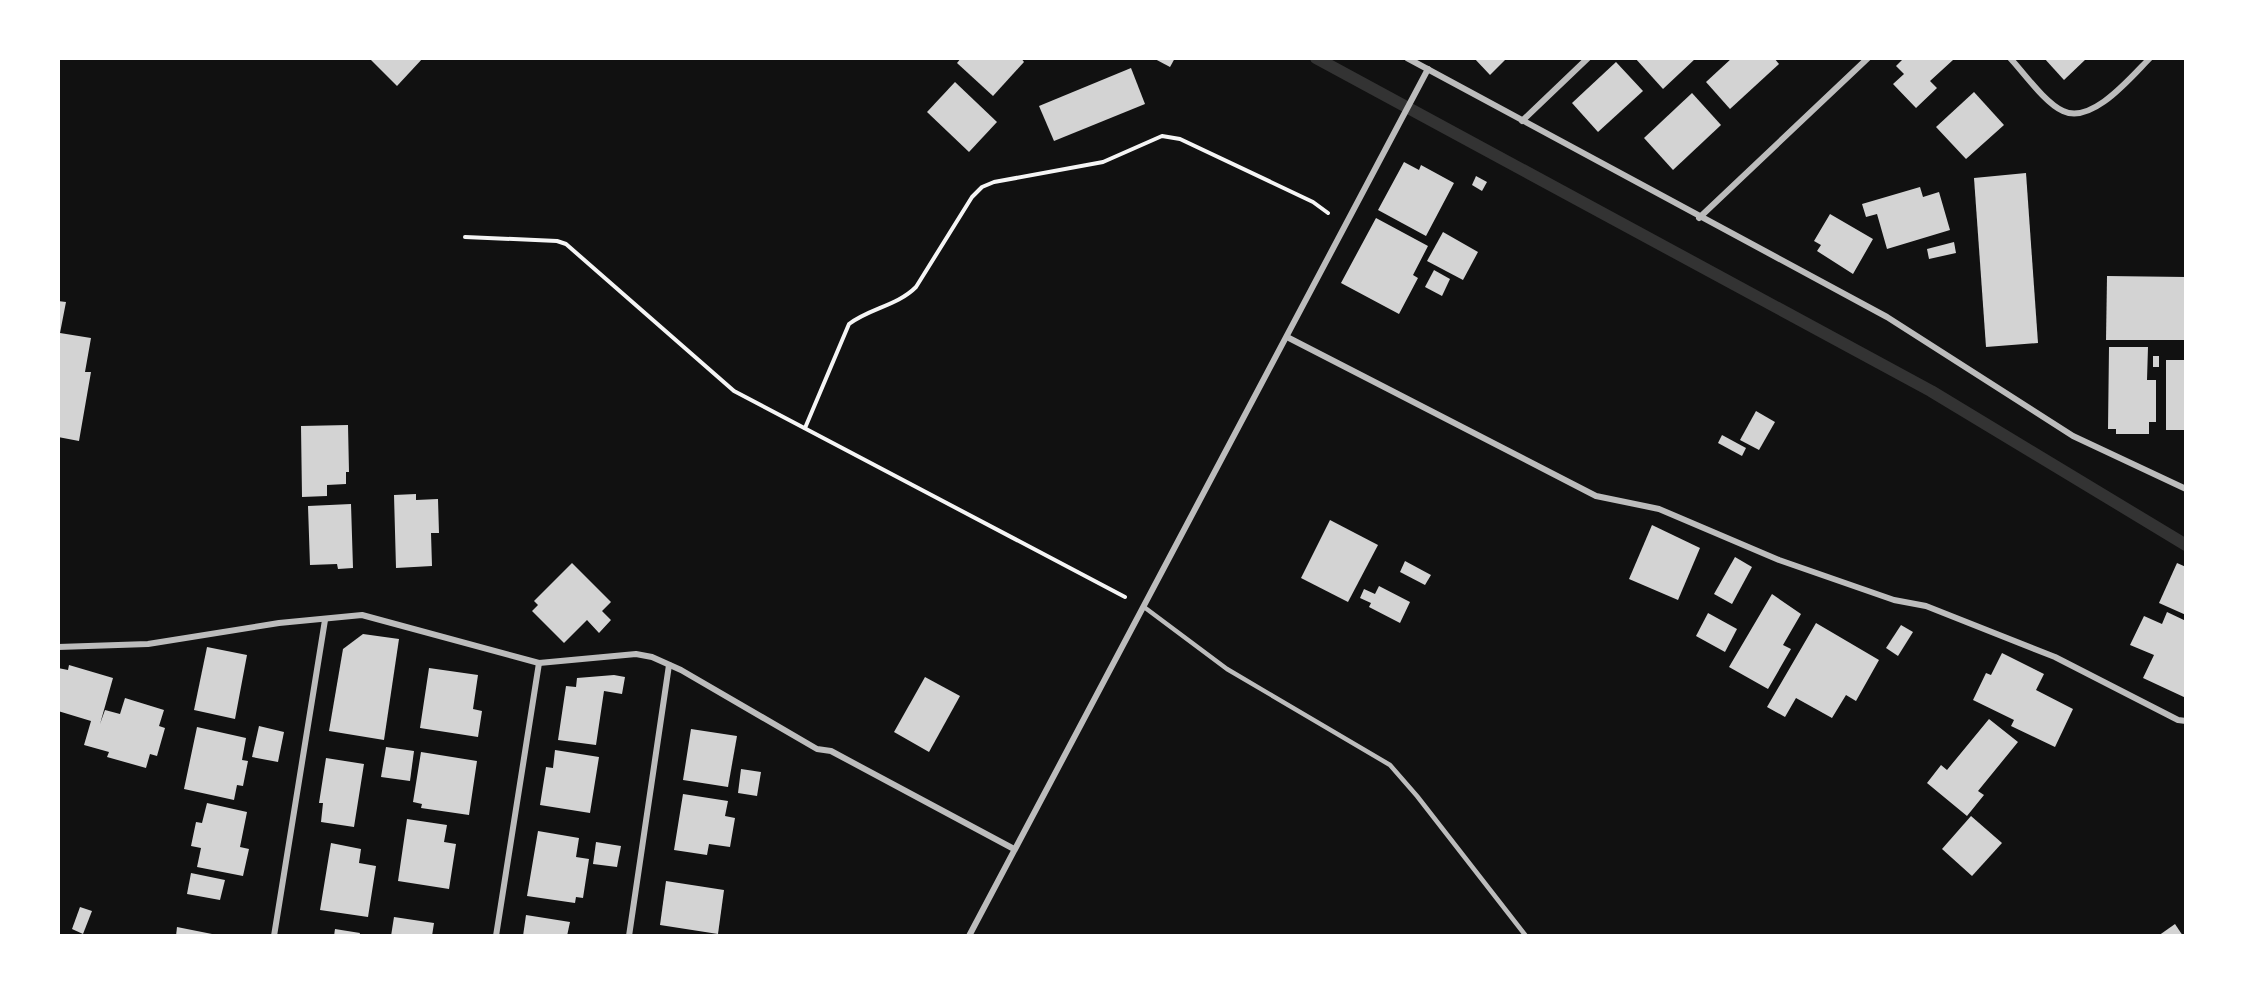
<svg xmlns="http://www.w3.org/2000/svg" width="2244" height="994" viewBox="0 0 2244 994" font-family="Lato,sans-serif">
  <rect width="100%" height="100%" fill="#111"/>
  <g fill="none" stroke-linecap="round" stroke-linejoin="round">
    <path stroke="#333" stroke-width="12" d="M1316,58L1931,391L2186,545"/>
  </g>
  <g fill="#d3d3d3">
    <path d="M369,58H423L397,86Z"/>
    <path d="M961,58H1021L1024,62L993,96L957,63Z"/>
    <path d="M1153,58H1175L1170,67Z"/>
    <path d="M1474,58H1507L1490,75Z"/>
    <path d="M1635,58H1696L1663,89Z"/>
    <path d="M1732,58H1774L1779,64L1730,109L1706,82Z"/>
    <path d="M1904,58L1953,60L1930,81L1937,88L1916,108L1893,84L1904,74L1896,66Z"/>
    <path d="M2044,58H2087L2064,80Z"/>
    <path d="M1616,62L1643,91L1598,132L1572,103Z"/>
    <path d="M1131,68L1145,104L1054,141L1039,106Z"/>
    <path d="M955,82L997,122L969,152L927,112Z"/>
    <path d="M1974,92L2004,125L1966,159L1936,127Z"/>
    <path d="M1692,93L1721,125L1673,170L1644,138Z"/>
    <path d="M1404,162L1419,170L1421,165L1454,183L1426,236L1378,210Z"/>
    <path d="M2026,173L2038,343L1986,347L1974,178Z"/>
    <path d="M1476,176L1487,182L1482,191L1472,185Z"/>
    <path d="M1920,187L1923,197L1939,192L1950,230L1887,249L1877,214L1866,217L1862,204Z"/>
    <path d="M1830,214L1873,239L1853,274L1817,251L1821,245L1814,241Z"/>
    <path d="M1376,218L1428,246L1413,275L1418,278L1399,314L1341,283Z"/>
    <path d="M1443,232L1478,252L1463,280L1427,261Z"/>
    <path d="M1954,242L1956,253L1929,259L1927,249Z"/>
    <path d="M1434,270L1450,279L1442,296L1425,287Z"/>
    <path d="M2107,276L2186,277V340H2106Z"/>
    <path d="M58,301L66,302L60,333L91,338L85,372H91L79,441L58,437Z"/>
    <path d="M2109,347H2148L2147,380H2156V422H2149V434H2116V429H2108Z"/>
    <rect x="2153" y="356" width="6" height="11"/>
    <rect x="2166" y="360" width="20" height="70"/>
    <path d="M1756,411L1775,422L1759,450L1740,440Z"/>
    <path d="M348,425L349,472H346V484L327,485V496L302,497L301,426Z"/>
    <path d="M1722,435L1746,448L1742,456L1718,443Z"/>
    <path d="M416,494V500L438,499L439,533H431L432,566L396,568L394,495Z"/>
    <path d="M351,504L353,568L338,569L337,564L310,565L308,506Z"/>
    <path d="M1330,520L1378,545L1348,602L1301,578Z"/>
    <path d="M1652,525L1700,548L1678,600L1629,579Z"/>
    <path d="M1735,557L1752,567L1732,604L1714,594Z"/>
    <path d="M1405,561L1431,575L1425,585L1400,572Z"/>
    <path d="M572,563L611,602L602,611L611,620L599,633L587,620L564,643L532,611L538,605L534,601Z"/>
    <path d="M2177,563L2186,567V615L2159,603Z"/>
    <path d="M1379,586L1410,602L1400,623L1369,607L1371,603L1360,598L1364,589L1375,594Z"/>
    <path d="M1772,594L1801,614L1783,645L1791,649L1768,689L1729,667Z"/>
    <path d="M2167,612L2186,621V698L2143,678L2154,655L2130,645L2144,616L2162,624Z"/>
    <path d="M1708,613L1737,629L1725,652L1696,636Z"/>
    <path d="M1816,623L1879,660L1856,701L1846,695L1832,718L1796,698L1785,717L1767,707Z"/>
    <path d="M1901,625L1913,632L1898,656L1886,648Z"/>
    <path d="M363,634L399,639L384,740L329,731L343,649Z"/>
    <path d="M207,647L247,655L235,719L194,710Z"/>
    <path d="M2002,653L2044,674L2036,690L2073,709L2055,747L2011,726L2014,720L1973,700L1986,673L1991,675Z"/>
    <path d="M69,665L113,678L100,724L105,710L120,714L125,698L164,710L159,726L165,728L157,756L150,754L146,768L107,757L109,752L84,745L91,721L58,711V668L68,670Z"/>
    <path d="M429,668L478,675L473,709L482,711L478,737L420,728Z"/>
    <path d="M614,675L625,677L622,694L604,691L596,745L558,740L566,686L576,687L577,678Z"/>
    <path d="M925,677L960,696L929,752L894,732Z"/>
    <path d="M1989,719L2018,742L1978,791L1984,795L1967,816L1927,783L1941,765L1947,770Z"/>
    <path d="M259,726L284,732L278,762L252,757Z"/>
    <path d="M197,727L246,738L242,760L248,761L243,786L237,785L234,800L184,789Z"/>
    <path d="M691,729L737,736L728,787L683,780Z"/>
    <path d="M386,747L414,751L410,781L381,777Z"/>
    <path d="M555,750L599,757L590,813L540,805L546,767L553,768Z"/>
    <path d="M421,752L477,761L469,815L421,808L422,804L413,802Z"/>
    <path d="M326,758L364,764L354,827L321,822L323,803H319Z"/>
    <path d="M741,769L761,772L757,796L738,793Z"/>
    <path d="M683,794L728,801L725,816L735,818L730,847L709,844L707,855L674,850Z"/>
    <path d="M207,803L247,812L240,847L249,849L243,876L197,867L201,848L191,846L196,822L202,823Z"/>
    <path d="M1971,816L2002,843L1972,876L1942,849Z"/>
    <path d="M407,819L447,825L444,842L456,844L449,889L398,881Z"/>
    <path d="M538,831L579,838L576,857L589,859L583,898L576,897L575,903L527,896Z"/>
    <path d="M596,842L621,846L617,867L593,864Z"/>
    <path d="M331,843L361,849L359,863L376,866L368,917L320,910Z"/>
    <path d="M191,873L225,880L220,900L187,894Z"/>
    <path d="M666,881L724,890L718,934L660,925Z"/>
    <path d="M80,907L92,911L83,934L72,929Z"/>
    <path d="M526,915L570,922L567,936H523Z"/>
    <path d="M394,917L434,923L432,936H391Z"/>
    <path d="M2175,924L2183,936H2158Z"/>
    <path d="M177,927L212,934V936H176Z"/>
    <path d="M335,929L360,933L359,936H334Z"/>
  </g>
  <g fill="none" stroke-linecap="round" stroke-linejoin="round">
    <g stroke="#f5f5f5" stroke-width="4">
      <path d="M465,237L557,241L566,244L734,391L1125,597"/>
      <path d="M805,428L849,324C870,308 897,306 916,287L972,197L982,187L994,182L1103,162L1162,136L1180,139L1313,202L1328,213"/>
    </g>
    <path stroke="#bcbcbc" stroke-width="4.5" d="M1144,607L1227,669L1390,765L1417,796L1526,936"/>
    <g stroke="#bcbcbc" stroke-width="6">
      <path d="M1407,58L1887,317L2073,436L2186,489"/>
      <path d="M2010,58C2024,73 2045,103 2063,111C2092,125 2131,77 2150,58"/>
      <path d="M1522,121L1588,58"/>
      <path d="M1699,218L1868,58"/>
      <path d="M1287,337L1596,496L1659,509L1779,560L1894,600L1926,606L2055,657L2178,720L2186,721"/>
      <path d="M58,647L148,644L279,623L362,615L539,663L636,654L652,657L681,670L817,749L831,751L1014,849"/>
      <path d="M274,936L325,620"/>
      <path d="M496,936L539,663"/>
      <path d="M629,936L669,665"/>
      <path d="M969,936L1428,69"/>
    </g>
  </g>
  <rect width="2244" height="994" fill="none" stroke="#ffffff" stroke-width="120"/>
</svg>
